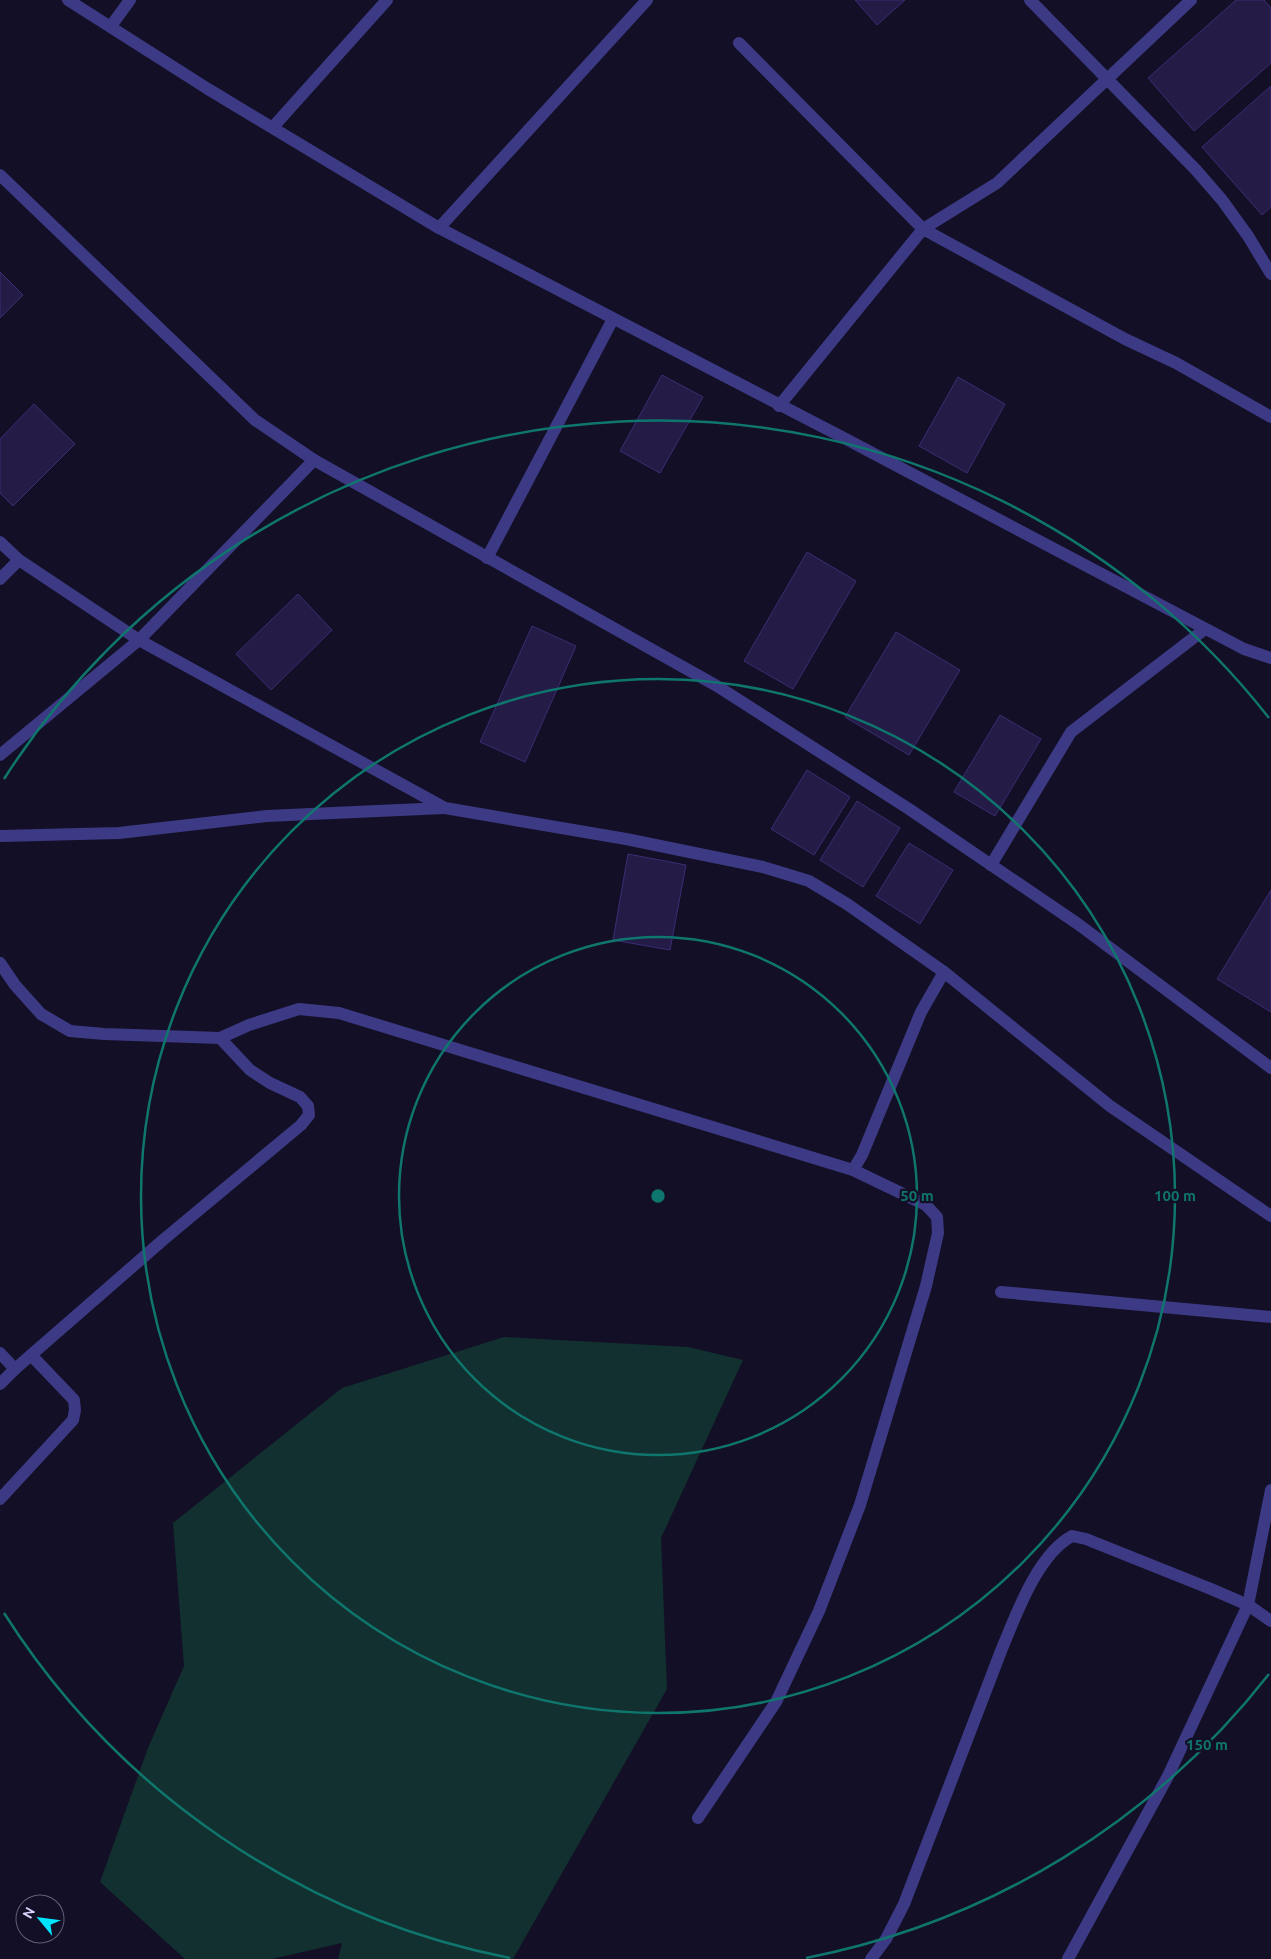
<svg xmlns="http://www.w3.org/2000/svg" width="1271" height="1959" viewBox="0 0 1271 1959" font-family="Ubuntu,sans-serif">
  <rect width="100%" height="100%" fill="#130f26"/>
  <path fill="#12302f" d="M504,1337L688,1347L743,1360L661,1538L667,1689L513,1959H338L342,1943L272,1959H185L100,1882L148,1748L184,1666L173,1523L342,1388Z"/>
  <g fill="#241b47" stroke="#3b2d73">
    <path d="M855,0H905L877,25Z"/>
    <path d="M1236,0H1264L1271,8V63L1194,131L1148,78Z"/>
    <path d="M1271,86V207L1262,215L1202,147Z"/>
    <path d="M0,272L23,295L0,318Z"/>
    <path d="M662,375L703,397L660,473L620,451Z"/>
    <path d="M958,377L1005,404L967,473L919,446Z"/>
    <path d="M34,404L75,444L13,506L0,493V439Z"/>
    <path d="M807,552L856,581L793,689L744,661Z"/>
    <path d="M298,594L332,630L271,690L236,654Z"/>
    <path d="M532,626L576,646L525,762L480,742Z"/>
    <path d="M896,632L960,670L909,755L845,717Z"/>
    <path d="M1000,715L1041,739L995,816L954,792Z"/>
    <path d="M807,770L850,797L814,855L771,829Z"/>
    <path d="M857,801L900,828L863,887L820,860Z"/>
    <path d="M909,843L953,870L920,924L876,896Z"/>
    <path d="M628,854L686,865L670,950L613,940Z"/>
    <path d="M1271,890V1012L1217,979Z"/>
  </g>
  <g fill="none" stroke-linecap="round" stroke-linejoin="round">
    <g stroke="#3d3a85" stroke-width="12">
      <path d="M68,0L208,89L439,228L844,438L1244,649L1271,658"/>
      <path d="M1030,0L1196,170L1222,200L1248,236L1271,274"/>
      <path d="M111,26L130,0"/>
      <path d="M739,43L923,229L1125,339L1176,363L1271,417"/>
      <path d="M273,127L387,0"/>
      <path d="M0,175L255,420L314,460L717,686L909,809L1078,924L1271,1068"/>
      <path d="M439,228L647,0"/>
      <path d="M779,406L923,229L997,183L1191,0"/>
      <path d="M0,542L19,560L139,640L445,808L626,839L763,867L809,881L847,904L944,972L1110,1106L1271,1216"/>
      <path d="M487,558L613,319"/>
      <path d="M0,579L19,560"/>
      <path d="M0,755L139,640L314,460"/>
      <path d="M0,836L119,833L267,816L444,808"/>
      <path d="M991,865L1071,732L1205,629"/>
      <path d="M0,963L15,985L41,1014L70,1031L104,1034L220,1038L249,1025L299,1009L339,1013L853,1170L862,1155L921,1012L944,972"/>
      <path d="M1001,1292L1271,1317"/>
      <path d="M0,1353L15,1369"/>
      <path d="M0,1384L15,1369L163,1240L301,1125L309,1115L308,1106L300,1097L270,1083L250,1070L220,1038"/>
      <path d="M1271,1490L1248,1605L1271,1621"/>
      <path d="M0,1499L73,1420L75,1410L74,1400L31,1355"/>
      <path d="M698,1818L776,1702L819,1611L860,1505L926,1286L938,1233L937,1217L926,1205L853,1170"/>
      <path d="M871,1959L886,1939L904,1904L1001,1651C1016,1615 1037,1555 1072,1536L1086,1539L1211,1589L1248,1605L1168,1776L1068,1959"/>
    </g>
  </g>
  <g fill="none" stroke="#0f766e" stroke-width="2.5">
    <circle cx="658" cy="1196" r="259"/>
    <circle cx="658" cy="1196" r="517"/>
    <path d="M1269 1674A776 776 0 0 1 806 1958M510 1958A776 776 0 0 1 4 1613M4 779A776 776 0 0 1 1269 718"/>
  </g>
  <circle cx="658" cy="1196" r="8" fill="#0f766e" stroke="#130f26" stroke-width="2.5"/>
  <g font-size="15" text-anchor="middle" font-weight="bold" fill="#0f766e" stroke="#130f26" stroke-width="4.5" stroke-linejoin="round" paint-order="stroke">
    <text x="917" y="1201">50 m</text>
    <text x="1175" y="1201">100 m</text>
    <text x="1207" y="1750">150 m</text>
  </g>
  <g transform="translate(40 1919) rotate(299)"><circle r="24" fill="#130f26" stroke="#625e7d"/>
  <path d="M0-4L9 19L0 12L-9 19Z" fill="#00e5ff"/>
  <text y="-8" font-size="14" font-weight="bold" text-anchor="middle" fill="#d9d4ff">N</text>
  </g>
</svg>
